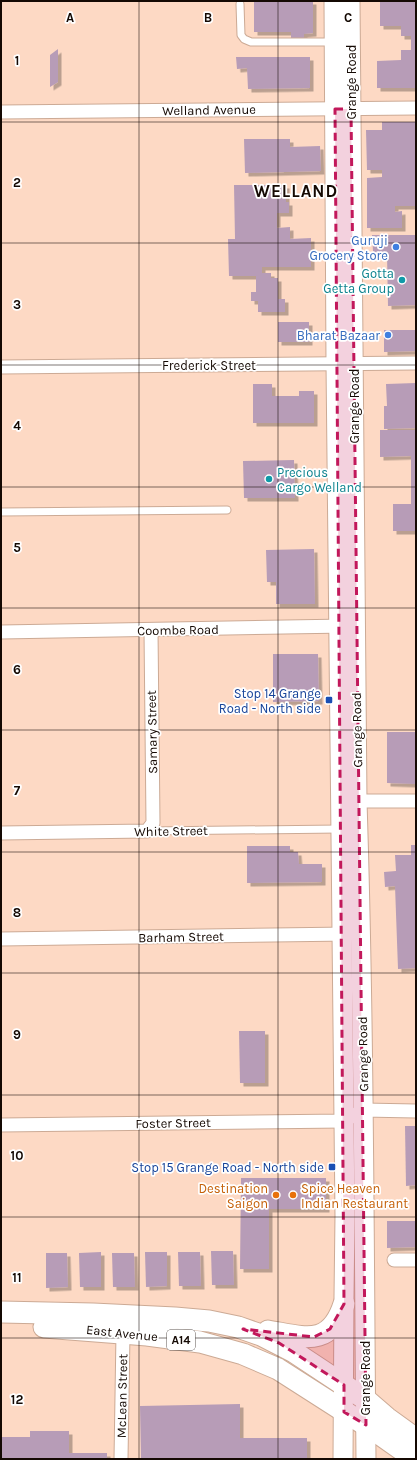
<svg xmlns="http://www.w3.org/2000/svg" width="417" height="1460" viewBox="0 0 417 1460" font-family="Karla,sans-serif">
  <defs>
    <filter id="shadow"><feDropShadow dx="3.5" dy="3.5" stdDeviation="0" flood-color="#0004"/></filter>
  </defs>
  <rect width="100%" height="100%" fill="#fdd9c4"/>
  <g fill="#b79cb7" filter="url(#shadow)">
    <path d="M254,1H313V33L304,34V40H291V32H254Z"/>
    <path d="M380,1H416V88H377V61L401,60V50H411V36H401V26H380Z"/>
    <path d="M58,49V82L50,87V55Z"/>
    <path d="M236,57H310V88L248,89L247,68L237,69Z"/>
    <path d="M382,122H415L416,206H395V212L402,211V228H367V178L382,177V170H367L366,130H382Z"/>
    <path d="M244,139H290V147L320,146L321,171L245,173Z"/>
    <path d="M234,185H286V202H289V213H277V228L290,227V239L311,238V267H262V273H271V278H278V299H285V312H258V301H251V292H256V276H229L228,239H235Z"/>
    <path d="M372,235H416V305L388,306L387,254H376L373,251Z"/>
    <rect x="278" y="322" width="31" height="20"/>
    <path d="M384,330H416V351L384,352Z"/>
    <path d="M416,383V428L384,429V406H387L386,384Z"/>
    <path d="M253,384H272V396H299V391H314V423H253Z"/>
    <path d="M380,430H416V531H393V504H411V456L380,457Z"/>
    <path d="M294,460L295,498H244L243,461Z"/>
    <path d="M314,549L315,604H276V582H267L266,550Z"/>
    <path d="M273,654H318L319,701L273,702Z"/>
    <path d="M387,732H415V784L387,783Z"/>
    <path d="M411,845H416V968L398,969L395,886L385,887L384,872L396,871L395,855H411Z"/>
    <path d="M247,846H290V852H298L299,864H322V882L247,883Z"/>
    <path d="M239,1031H265V1083H240Z"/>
    <path d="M405,1126H416V1185L406,1186Z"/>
    <path d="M241,1178H326V1209H269V1269H240Z"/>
    <path d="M387,1221H416V1247L387,1248Z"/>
    <path d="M211,1251H233L234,1285H212Z"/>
    <path d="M101,1252V1287H80L79,1253Z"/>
    <path d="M145,1252H167V1286L146,1287Z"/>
    <path d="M178,1252H200L201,1286H179Z"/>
    <path d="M46,1253H67L68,1287L46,1288Z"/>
    <path d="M112,1253H134L135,1287H113Z"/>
    <path d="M240,1404V1438H307V1459H141L140,1406Z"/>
    <path d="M30,1431H69V1453H107V1459H1V1437H30Z"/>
  </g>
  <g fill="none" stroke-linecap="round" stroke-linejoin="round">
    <g stroke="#ccaa95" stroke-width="9">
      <g id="lane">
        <path d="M240,4L241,35L244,39L251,42H334"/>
        <path d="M1,512L227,510"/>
        <path d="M147,831L340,829"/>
      </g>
    </g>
    <g stroke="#ccaa95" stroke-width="15">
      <g id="street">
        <path d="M1,112L416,108"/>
        <path d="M1,367L416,363"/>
        <path d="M1,632L347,626"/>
        <path d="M350,801H416"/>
        <path d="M1,833L147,831L153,823L151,630"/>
        <path d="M1,939L349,934"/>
        <path d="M1,1125L344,1121L363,1110L416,1111"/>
        <path d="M394,1260H416"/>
        <path d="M121,1459L123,1333"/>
      </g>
    </g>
    <g stroke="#ccaa95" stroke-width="21">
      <g id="secondary">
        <path d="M334,1L336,364L345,1216L344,1297L343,1459"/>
        <path d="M350,1L357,801C364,1021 364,1240 366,1459"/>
      </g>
    </g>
    <g stroke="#ccaa95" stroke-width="23">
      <g id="primary">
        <path d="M1,1312L93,1314L175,1318L209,1321L238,1327L261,1335L294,1352L365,1399L387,1418L416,1439"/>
        <path d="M44,1327L147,1335L200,1342L243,1354L278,1369L378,1433L415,1459"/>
        <path d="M268,1331C304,1337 330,1348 344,1304"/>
      </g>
    </g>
    <use href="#lane" stroke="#fff" stroke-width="7"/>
    <use href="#street" stroke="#fff" stroke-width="13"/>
    <use href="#secondary" stroke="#fff" stroke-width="19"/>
    <use href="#primary" stroke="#fff" stroke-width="21"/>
  </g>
  <path fill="#c2185b" fill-opacity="0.2" stroke="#c2185b" stroke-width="3" stroke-dasharray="8 5" stroke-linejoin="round" d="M335,109H351L366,1425L344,1412V1385L279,1343L243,1329L314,1337L330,1329L344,1304Z"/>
  <path fill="none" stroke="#140903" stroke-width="1" stroke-opacity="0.55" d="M139,1V1459M278,1V1459M1,122H416M1,243H416M1,365H416M1,487H416M1,608H416M1,730H416M1,852H416M1,973H416M1,1095H416M1,1217H416M1,1338H416"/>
  <g fill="#3f7fe0" stroke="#fff" stroke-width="1.5">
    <circle cx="396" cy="247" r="4"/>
    <circle cx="388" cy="335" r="4"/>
  </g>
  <g fill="#0f9aa8" stroke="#fff" stroke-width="1.5">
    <circle cx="402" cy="280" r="4"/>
    <circle cx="269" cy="479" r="4"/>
  </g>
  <g fill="#1a4fb4" stroke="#fff" stroke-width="1.5">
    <rect x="325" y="696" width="8" height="8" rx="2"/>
    <rect x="328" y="1163" width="8" height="8" rx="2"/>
  </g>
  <g fill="#e8710a" stroke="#fff" stroke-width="1.5">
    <circle cx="276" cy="1195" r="4"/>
    <circle cx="293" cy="1195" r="4"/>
  </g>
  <g text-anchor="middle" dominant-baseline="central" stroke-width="3.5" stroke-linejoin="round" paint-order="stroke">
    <rect fill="#fff" stroke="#5a534f" stroke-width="1" x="167" y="1330" width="28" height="20" rx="3"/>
    <g font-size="12" font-weight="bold" fill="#140903">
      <text x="181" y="1340">A14</text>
    </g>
    <g font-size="13" fill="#140903" stroke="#fff">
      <text transform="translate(351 82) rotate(-90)">Grange Road</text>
      <text transform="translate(209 110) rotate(-1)">Welland Avenue</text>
      <text x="209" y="365">Frederick Street</text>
      <text transform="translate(354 406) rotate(-90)">Grange Road</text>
      <text transform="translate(178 630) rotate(-1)">Coombe Road</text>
      <text transform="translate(357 730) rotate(-91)">Grange Road</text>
      <text transform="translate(152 732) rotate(-91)">Samary Street</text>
      <text transform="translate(171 831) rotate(-1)">White Street</text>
      <text transform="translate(181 937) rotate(-1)">Barham Street</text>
      <text transform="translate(363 1054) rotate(-91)">Grange Road</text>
      <text transform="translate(173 1123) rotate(-1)">Foster Street</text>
      <text transform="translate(122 1333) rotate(6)">East Avenue</text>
      <text transform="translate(365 1378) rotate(-90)">Grange Road</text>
      <text transform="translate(122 1396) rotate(-89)">McLean Street</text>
    </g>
    <g font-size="13" fill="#366cbe" stroke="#fff" text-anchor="end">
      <text x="388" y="240">Guruji<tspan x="388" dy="15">Grocery Store</tspan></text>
      <text x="380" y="335">Bharat Bazaar</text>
    </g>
    <g font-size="13" fill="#0d838f" stroke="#fff" text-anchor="end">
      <text x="394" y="273">Gotta<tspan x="394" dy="15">Getta Group</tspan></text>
      <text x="277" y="472" text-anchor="start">Precious<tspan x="277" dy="15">Cargo Welland</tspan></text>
    </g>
    <g font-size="13" fill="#164399" stroke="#fff" text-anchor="end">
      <text x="321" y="693">Stop 14 Grange<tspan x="321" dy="15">Road - North side</tspan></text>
      <text x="324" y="1167">Stop 15 Grange Road - North side</text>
    </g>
    <g font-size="13" fill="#c56008" stroke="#fff" text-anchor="end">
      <text x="268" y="1188">Destination<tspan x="268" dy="15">Saigon</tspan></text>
      <text x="301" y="1188" text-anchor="start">Spice Heaven<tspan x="301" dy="15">Indian Restaurant</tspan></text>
    </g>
    <g font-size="17" font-weight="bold" letter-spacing="1" fill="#140903" stroke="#fff">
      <text x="296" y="191">WELLAND</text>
    </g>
  </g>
  <g font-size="13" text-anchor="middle" font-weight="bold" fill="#140903" stroke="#fff" stroke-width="3.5" stroke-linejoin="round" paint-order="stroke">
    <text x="70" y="22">A</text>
    <text x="208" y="22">B</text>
    <text x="348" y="22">C</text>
    <text x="17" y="65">1</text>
    <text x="17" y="187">2</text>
    <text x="17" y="309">3</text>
    <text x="17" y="430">4</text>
    <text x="17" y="552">5</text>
    <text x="17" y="674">6</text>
    <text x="17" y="795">7</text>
    <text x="17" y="917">8</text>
    <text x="17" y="1039">9</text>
    <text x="17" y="1160">10</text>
    <text x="17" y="1282">11</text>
    <text x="17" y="1404">12</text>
  </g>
  <rect width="417" height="1460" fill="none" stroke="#140903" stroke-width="4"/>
</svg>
